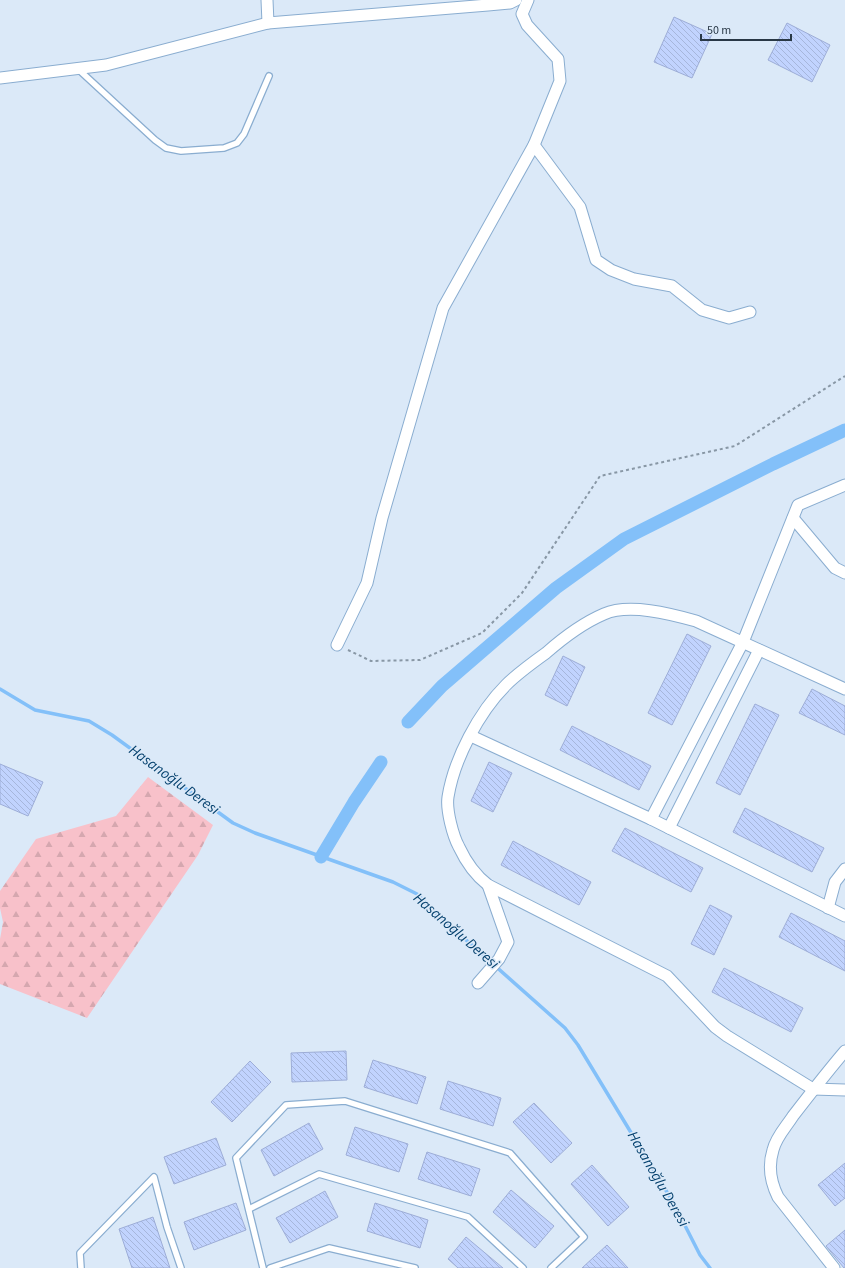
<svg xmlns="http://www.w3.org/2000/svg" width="845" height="1268" viewBox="0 0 845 1268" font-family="'Source Sans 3',sans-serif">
  <defs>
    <pattern id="forest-firs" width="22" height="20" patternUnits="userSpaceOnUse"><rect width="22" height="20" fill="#f8c1ca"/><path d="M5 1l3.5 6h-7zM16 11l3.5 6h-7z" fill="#d5a7af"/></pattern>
    <pattern id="building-back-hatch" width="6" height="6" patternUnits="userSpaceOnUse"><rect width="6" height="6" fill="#c1d3fe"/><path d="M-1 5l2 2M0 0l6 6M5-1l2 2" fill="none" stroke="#a6b6db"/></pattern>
  </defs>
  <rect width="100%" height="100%" fill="#dbe9f8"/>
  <path fill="url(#forest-firs)" d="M148,777L213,825L198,855L87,1018L0,984V939L3,922L0,908V891L36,839L116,816Z"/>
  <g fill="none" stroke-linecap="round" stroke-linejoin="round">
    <path stroke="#83c0f9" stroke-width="3.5" d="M0,689L35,710L89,721L112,735L233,823L255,833L393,882L417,894L438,915L565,1028L578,1045L673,1202L700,1255L710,1268"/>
    <g stroke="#83c0f9" stroke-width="13">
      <path d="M408,722L442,686L556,588L624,539L773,464L845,430"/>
      <path d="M321,857L354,802L381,762"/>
    </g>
  </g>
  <g fill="url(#building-back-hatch)" stroke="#9dadd7">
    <path d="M674,17L712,34L692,78L654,62Z"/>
    <path d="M787,23L830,45L812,82L768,60Z"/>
    <path d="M687,634L711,646L672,725L648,713Z"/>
    <path d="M563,656L585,667L567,706L545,695Z"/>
    <path d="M812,689L845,706V735L799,713Z"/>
    <path d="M755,704L779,715L740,795L716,783Z"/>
    <path d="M572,726L651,766L639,790L560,750Z"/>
    <path d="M489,762L512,773L493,812L471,801Z"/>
    <path d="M0,764L43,782L28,816L0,804Z"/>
    <path d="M745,808L824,848L812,872L733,832Z"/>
    <path d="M625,828L703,868L691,892L612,851Z"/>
    <path d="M513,841L591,882L579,905L501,865Z"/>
    <path d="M710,905L732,916L714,955L691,944Z"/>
    <path d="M791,913L845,941V971L779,937Z"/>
    <path d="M724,968L803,1008L791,1032L712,992Z"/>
    <path d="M346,1051L347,1080L292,1082L291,1053Z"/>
    <path d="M373,1060L426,1077L417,1104L364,1087Z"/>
    <path d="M250,1061L271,1082L232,1122L211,1102Z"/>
    <path d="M448,1081L501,1098L493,1126L440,1109Z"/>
    <path d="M534,1103L572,1143L551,1163L513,1122Z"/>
    <path d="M309,1123L323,1149L274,1176L261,1150Z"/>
    <path d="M355,1127L408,1144L399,1172L346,1155Z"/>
    <path d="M216,1138L226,1165L174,1184L164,1157Z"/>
    <path d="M427,1152L480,1169L471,1196L418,1179Z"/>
    <path d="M845,1163V1198L835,1206L818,1185Z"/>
    <path d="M592,1165L629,1207L608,1226L571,1184Z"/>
    <path d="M511,1190L554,1226L535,1248L493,1212Z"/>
    <path d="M325,1191L338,1217L290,1243L276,1218Z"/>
    <path d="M236,1203L246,1230L194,1250L184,1222Z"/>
    <path d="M375,1203L428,1220L420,1248L367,1231Z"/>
    <path d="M153,1217L170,1268H132L119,1229Z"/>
    <path d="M845,1230V1268H844L826,1246Z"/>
    <path d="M466,1237L503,1268H458L448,1259Z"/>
    <path d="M607,1245L628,1268H582Z"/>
  </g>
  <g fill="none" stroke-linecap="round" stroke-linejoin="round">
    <g stroke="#8aadd0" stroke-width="8">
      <g id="lane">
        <path d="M78,69L155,140L166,148L181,151L224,148L237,143L244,134L269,76"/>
        <path d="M249,1209L319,1174L468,1217L523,1268"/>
        <path d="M81,1268L80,1253L154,1177L167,1227L181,1268"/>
        <path d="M263,1268L236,1158L286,1105L345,1101L510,1153L584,1237L551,1268"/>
        <path d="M270,1268L329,1248L415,1268"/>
      </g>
    </g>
    <g stroke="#8aadd0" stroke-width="13">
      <g id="street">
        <path d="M267,0L268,23"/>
        <path d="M0,78L106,65L268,23L488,5L510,3L516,0"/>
        <path d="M534,145L580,207L596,260L611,270L634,279L672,286L702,310L729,318L750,312"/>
        <path d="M793,518L835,568L845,573"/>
        <path d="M337,645L367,583L382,518L443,308L534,145L560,81L558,59L527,25L522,14L528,0"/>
        <path d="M845,689L696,621C671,614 629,603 604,614C583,623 563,638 546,653C532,663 518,673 506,685C479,712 454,759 448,797C446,810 453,836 459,847C466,862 475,875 488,885L667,976L715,1027L727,1036L813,1089L845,1090"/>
        <path d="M471,736L651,819L845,916"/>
        <path d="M651,819L743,642L798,505L845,485"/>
        <path d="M669,828L759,650"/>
        <path d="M828,908L835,882L845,869"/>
        <path d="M478,983L499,959L508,942L488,885"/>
        <path d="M834,1268L778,1197C771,1183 768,1166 773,1150C776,1137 786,1127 793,1116C810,1094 827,1072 845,1051"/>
      </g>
    </g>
    <path stroke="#8897a5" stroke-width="2" stroke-dasharray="3 3" stroke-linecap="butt" d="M348,650L371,661L420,660L482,633L522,593L600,476L735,446L845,376"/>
    <use href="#lane" stroke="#fff" stroke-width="5.5"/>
    <use href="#street" stroke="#fff" stroke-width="11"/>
  </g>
  <g text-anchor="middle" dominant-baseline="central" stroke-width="3" stroke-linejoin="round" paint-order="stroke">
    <g font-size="15" font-style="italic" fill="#05416e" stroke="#dbe9f8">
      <text transform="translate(174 780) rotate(36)">Hasanoğlu Deresi</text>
      <text transform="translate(456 931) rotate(41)">Hasanoğlu Deresi</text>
      <text transform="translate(658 1179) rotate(60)">Hasanoğlu Deresi</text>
    </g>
  </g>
  <path d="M701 34v6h90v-6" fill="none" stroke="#293846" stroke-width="2"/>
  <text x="707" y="34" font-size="12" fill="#293846" stroke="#dbe9f8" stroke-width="3" paint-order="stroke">50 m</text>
</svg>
